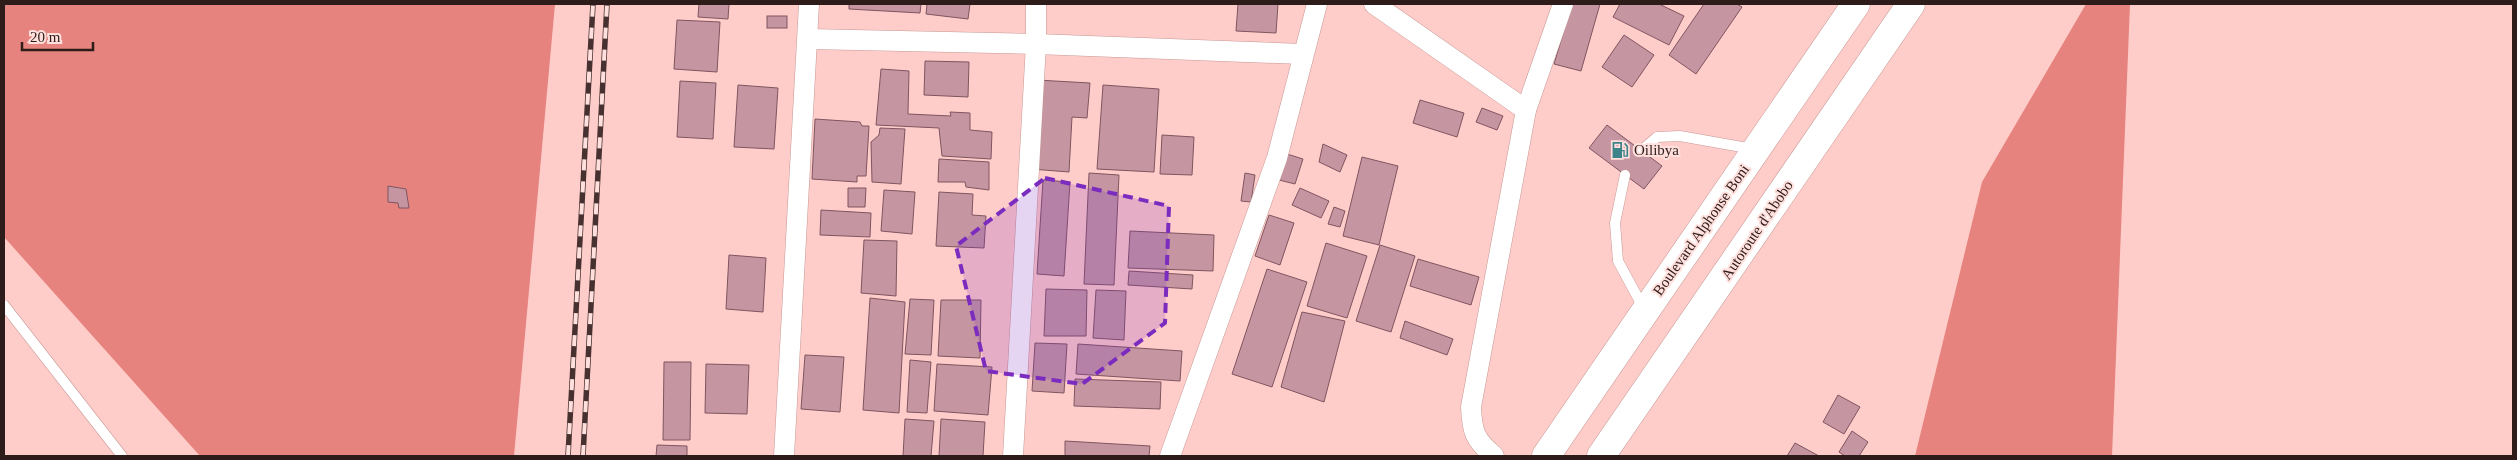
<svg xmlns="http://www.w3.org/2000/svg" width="2517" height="460" viewBox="0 0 2517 460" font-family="Georgia,serif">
  <rect width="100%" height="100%" fill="#ffcdc9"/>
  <g fill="#e6837e">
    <path d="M4,4H555L514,456H200L4,237Z"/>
    <path d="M2086,4H2130L2112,456H1915L1982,182Z"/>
  </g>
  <g fill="#c596a1" stroke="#7f5560">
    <path d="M699,4H729L728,19L698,17Z"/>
    <path d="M849,4H921L920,13L849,9Z"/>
    <path d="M927,4H970L968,19L926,14Z"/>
    <path d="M1238,4H1278L1276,33L1236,31Z"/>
    <path d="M1572,4H1600L1581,71L1554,64Z"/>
    <path d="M1620,4H1659L1684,16L1669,45L1613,17Z"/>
    <path d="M1704,4H1737L1742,7L1696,74L1669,55Z"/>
    <rect x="767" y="16" width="20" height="12"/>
    <path d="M677,20L720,22L717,72L674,69Z"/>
    <path d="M1624,35L1654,55L1632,87L1602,67Z"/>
    <path d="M925,61L969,62L968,97L924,95Z"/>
    <path d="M881,69L909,71L908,114L951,116L950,112L970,113V130L992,132L991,159L942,156L939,128L876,125Z"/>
    <path d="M1037,80L1090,83L1087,118L1072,117L1069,172L1031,169Z"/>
    <path d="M680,81L716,83L713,139L677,137Z"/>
    <path d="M738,85L778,88L774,149L734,147Z"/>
    <path d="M1103,85L1159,89L1154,172L1097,169Z"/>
    <path d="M1420,100L1464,113L1457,137L1413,123Z"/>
    <path d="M1482,108L1503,116L1497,130L1476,122Z"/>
    <path d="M815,119L860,122L862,126H869L866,176H857V182L812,179Z"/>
    <path d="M1607,125L1662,166L1644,189L1589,148Z"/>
    <path d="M880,128L905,129L901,184L872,182L871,142L879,135Z"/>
    <path d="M1162,135L1194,137L1192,175L1160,174Z"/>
    <path d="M1323,144L1347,155L1340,172L1319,162Z"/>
    <path d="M1287,154L1303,159L1295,184L1279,180Z"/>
    <path d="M1362,157L1398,166L1379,245L1343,236Z"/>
    <path d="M939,159L989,162V190L966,187L965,182H938Z"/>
    <path d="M1089,173L1119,175L1114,285L1084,284Z"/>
    <path d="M1245,173L1255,175L1251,202L1241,201Z"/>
    <path d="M1043,180L1070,182L1064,276L1037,274Z"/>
    <path d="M388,186L406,189L409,208H399L398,203L388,202Z"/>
    <path d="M848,188H866L865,207H848Z"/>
    <path d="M1300,188L1329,201L1321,218L1292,205Z"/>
    <path d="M884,190L915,192L912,234L881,231Z"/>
    <path d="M939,192L973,194L972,215L986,216L984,248L936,246Z"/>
    <path d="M1334,207L1345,211L1340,227L1328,224Z"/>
    <path d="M821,210L871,213L870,237L820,235Z"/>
    <path d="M1269,215L1294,223L1280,265L1255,256Z"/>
    <path d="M1130,231L1214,235L1213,271L1128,268Z"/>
    <path d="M864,240L897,241L896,296L861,293Z"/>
    <path d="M1326,243L1367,256L1347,318L1307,306Z"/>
    <path d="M1380,245L1415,256L1391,332L1356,321Z"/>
    <path d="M729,255L766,258L763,312L726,309Z"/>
    <path d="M1418,259L1479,277L1471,305L1410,286Z"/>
    <path d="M1267,269L1307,282L1272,387L1232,374Z"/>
    <path d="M1129,271L1193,275L1192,289L1128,285Z"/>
    <path d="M1046,289L1087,290L1086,336H1044Z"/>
    <path d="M1096,290L1126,291L1124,340L1093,338Z"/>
    <path d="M870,298L905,302L899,413L863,410Z"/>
    <path d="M910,299L934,300L931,355L905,354Z"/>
    <path d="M941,300H981L980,358L938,356Z"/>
    <path d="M1302,312L1345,321L1324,402L1281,387Z"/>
    <path d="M1405,321L1453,339L1447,355L1400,338Z"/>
    <path d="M1035,343L1067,344L1064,393L1032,391Z"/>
    <path d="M1078,344L1182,351L1180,381L1076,374Z"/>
    <path d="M805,355L844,357L840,412L801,409Z"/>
    <path d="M910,360L931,362L927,413L907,412Z"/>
    <path d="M664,362H691L690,440H663Z"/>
    <path d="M706,364L749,365L747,414L705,413Z"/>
    <path d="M937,364L992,367L988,415L934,411Z"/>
    <path d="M1075,379L1161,382L1160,409L1074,406Z"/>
    <path d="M1838,395L1860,407L1844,434L1823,422Z"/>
    <path d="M905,419L934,421L931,456H903Z"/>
    <path d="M941,419L985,422L983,456H939Z"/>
    <path d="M1852,431L1868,442L1859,456H1845L1839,452Z"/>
    <path d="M1065,441L1150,446L1149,456H1065Z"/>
    <path d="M1795,443L1819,456H1787Z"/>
    <path d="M657,445L687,446V456H656Z"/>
  </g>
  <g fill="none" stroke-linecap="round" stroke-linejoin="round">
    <g stroke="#c79794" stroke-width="11">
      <g id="lane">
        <path d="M1641,151L1657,137L1680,136L1753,149"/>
        <path d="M1625,175L1615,223L1618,261L1644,309"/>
        <path d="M4,305L122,456"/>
      </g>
    </g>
    <g stroke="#c79794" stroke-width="21">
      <g id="street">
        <path d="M1374,4L1526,110"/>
        <path d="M808,39L1036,44L1302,54"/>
        <path d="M784,456L809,4"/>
        <path d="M1013,456L1036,44V4"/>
        <path d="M1170,456L1277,158L1317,4"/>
        <path d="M1494,456C1475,440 1472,432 1471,407L1526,110L1563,4"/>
      </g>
    </g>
    <g stroke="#c79794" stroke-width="29">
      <g id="primary">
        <path d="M1546,456L1856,4"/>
        <path d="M1601,456L1911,4"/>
      </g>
    </g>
    <use href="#lane" stroke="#fff" stroke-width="10"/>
    <use href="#street" stroke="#fff" stroke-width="20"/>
    <use href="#primary" stroke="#fff" stroke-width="28"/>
    <g stroke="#473130" stroke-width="5.5">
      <g id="rail">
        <path d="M568,456L593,4"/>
        <path d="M583,456L607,4"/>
      </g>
    </g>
    <use href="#rail" stroke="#ffe0dd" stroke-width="4" stroke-dasharray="11" stroke-linecap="butt"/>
  </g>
  <path fill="#7b2cbf" fill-opacity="0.2" stroke="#7b2cbf" stroke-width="4" stroke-dasharray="10 6" stroke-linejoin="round" d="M1045,178L1169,206L1165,323L1082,384L986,371L956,246Z"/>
  <defs>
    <g id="fuel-bare" transform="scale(1.35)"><path d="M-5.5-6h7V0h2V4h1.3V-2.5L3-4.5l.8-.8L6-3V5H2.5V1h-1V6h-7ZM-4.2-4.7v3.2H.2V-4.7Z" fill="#3c838a" stroke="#ffe0dd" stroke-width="2.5" paint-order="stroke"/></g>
  </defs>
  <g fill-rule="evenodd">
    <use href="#fuel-bare" x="1620" y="150"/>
  </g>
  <g text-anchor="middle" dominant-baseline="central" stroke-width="4" stroke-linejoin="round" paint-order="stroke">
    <g font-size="15" fill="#2e1c1b" stroke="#ffe0dd" text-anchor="start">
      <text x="1634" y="150">Oilibya</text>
    </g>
    <g font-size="15" fill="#2e1c1b" stroke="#ffe0dd">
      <text transform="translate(1701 230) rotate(-55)">Boulevard Alphonse Boni</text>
      <text transform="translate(1757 230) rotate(-56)">Autoroute d'Abobo</text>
    </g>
  </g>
  <rect width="2517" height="460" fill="none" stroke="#2e1c1b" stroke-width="10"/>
  <path d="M22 42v8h71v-8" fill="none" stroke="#2e1c1b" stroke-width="2.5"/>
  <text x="30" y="42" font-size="15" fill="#2e1c1b" stroke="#ffe0dd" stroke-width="4" paint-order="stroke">20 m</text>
</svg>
